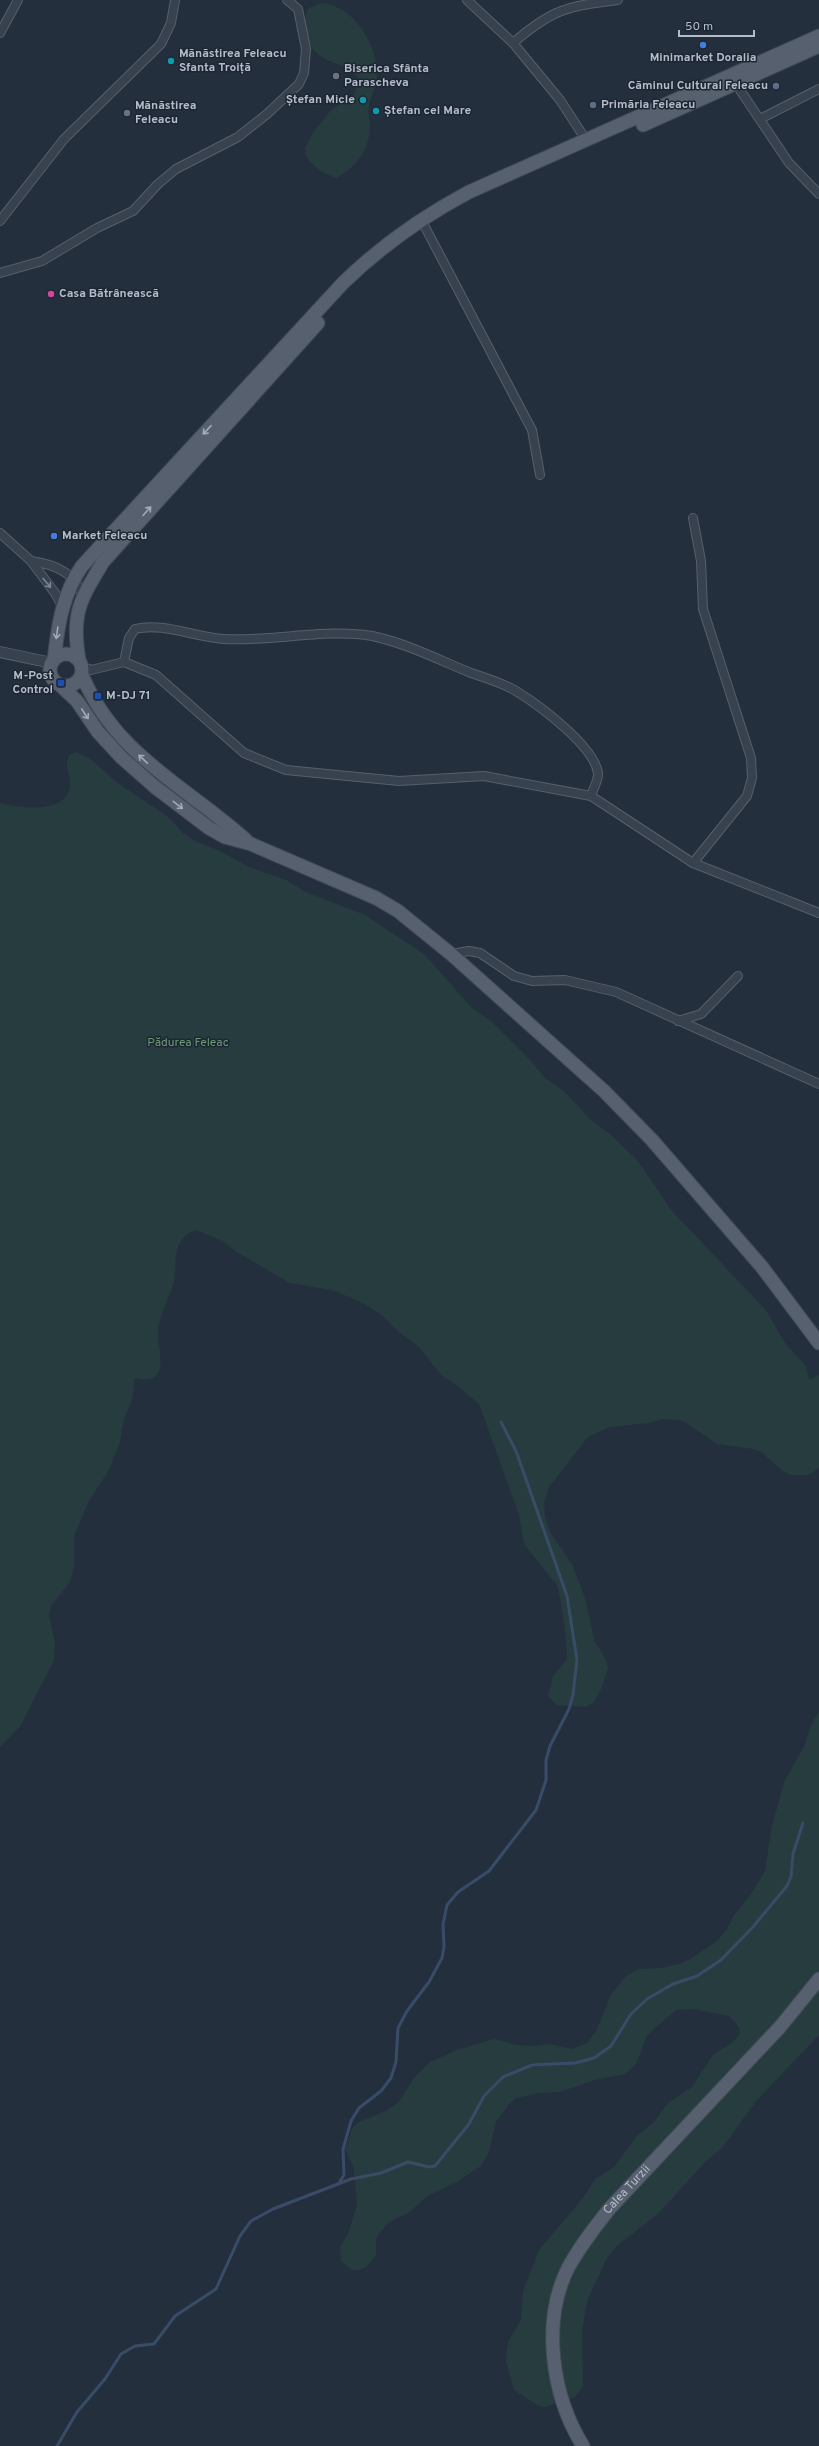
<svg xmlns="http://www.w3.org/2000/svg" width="819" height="2446" viewBox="0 0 819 2446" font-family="Overpass,sans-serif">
  <rect width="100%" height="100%" fill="#242f3e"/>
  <g fill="#263c3f">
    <path d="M321,3C353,5 377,43 377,74C378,85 370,95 369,106C367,113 370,120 370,127C369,150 356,168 336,178L322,172L310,162L306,155L305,148L312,134L331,110L350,98L355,93L359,78C339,57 312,66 306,32C305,23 304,15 309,8Z"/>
    <path d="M76,752L89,758L119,784L167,816L183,833L197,842L218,850L249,867L286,880L306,892L365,915L424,954L472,1008L491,1021L530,1060L545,1078L564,1091L591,1120L610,1134L637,1160L672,1211L765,1309L785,1343L806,1366L809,1380L819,1375V1467L814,1472L807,1475H791L784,1472L761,1452L753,1449L717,1444L685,1422L678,1420L663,1419L648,1423L610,1427L588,1437L549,1487L544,1502L545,1517L550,1532L572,1564L586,1601L594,1640L606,1660L608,1668L601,1690L593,1703L586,1707L557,1705L548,1696L553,1676L567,1659C566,1634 563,1609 557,1585L524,1544L519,1515L479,1404L455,1384L442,1376L419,1347L400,1333L384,1317L365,1304L335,1291L290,1283L235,1251L223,1241L196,1230C188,1233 183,1236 180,1243C173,1256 177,1272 173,1285C169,1299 160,1314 158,1329C157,1349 173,1387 135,1378L132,1400L124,1419L120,1442L109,1470L89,1501L74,1536V1568L70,1582L51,1606L49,1614L55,1644L54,1660L21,1725L0,1747V803C19,808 68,815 70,785C71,773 64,766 69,755Z"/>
    <path d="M819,1712V2035L756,2101L723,2147L705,2162L658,2214L619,2244L607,2258L587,2301L582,2331L583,2386L575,2397L546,2407L539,2406L514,2390L506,2362L507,2347L509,2340L521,2320L523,2291L539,2250L583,2198L595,2179L614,2167L637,2136L654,2122L668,2103L692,2087L713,2055L732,2043L740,2034L739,2027L729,2016L692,2009L676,2010L647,2035L636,2064L625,2074L595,2080L560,2092L538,2093L516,2098L510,2103L496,2122L489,2152L481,2166L455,2183L427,2196L410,2212L389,2222L379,2233L376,2240V2255L366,2267L359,2270H352L341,2261L340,2247L348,2234L357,2205L354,2168L345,2149L352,2129L357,2123L386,2111L398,2103L414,2078L430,2062L457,2050L494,2039L516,2045L535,2046L550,2044L572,2049L587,2043L596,2031L611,1995L626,1976L639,1969L662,1968L679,1964L692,1958L717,1941L727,1929L734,1915L749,1897L765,1871L772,1825L785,1780L804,1747L811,1725Z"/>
  </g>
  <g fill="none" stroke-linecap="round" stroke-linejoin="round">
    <g stroke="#394c67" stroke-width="3">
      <path d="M339,2183L344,2175L343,2149L351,2121L359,2108L381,2091L391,2078L396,2062L398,2028L407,2011L429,1982L442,1958L444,1947L443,1924L447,1905L458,1892L489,1871L536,1810L546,1780V1760L550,1746L569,1709L573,1695L577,1660L567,1596L516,1451L501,1422"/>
      <path d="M57,2446L77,2412L105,2379L121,2354L135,2346L154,2344L175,2316L216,2289L240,2236L251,2221L273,2209L351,2179L381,2173L408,2162L429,2167L435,2166L469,2124L484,2096L503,2077L532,2065L575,2063L594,2058L611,2046L631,2014L647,1999L673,1984L697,1976L721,1960L752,1928L787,1886L791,1877L793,1854L803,1823"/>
    </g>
    <g stroke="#565f6c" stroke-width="10">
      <g id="minor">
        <path d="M467,0L513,43L560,100L586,140"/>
        <path d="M0,33L18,0"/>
        <path d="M513,43C552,9 568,6 618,0"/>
        <path d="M736,84L789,163L819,194"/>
        <path d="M760,119L819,89"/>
        <path d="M0,221L64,139L161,44L171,23L175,0"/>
        <path d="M425,227L532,430L540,475"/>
        <path d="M0,273L42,261L97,228L133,211L158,184L176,169L238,137L267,114L299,84L304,73L306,49L298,9L287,0"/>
        <path d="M0,533L31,561L55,593L62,606"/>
        <path d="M31,561C53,564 76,572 82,596"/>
        <path d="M124,662L129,638L135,629C162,622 194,637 224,639C271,642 327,628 372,636C406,643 439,660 471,673C486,678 503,683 516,691C539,705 594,746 598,773C599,779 593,789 591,796"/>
        <path d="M81,666L91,670L124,662L156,675L244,753L286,770L399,781L484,776L591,796L693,863L819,913"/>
        <path d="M693,863L747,796L752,778L751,758L703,609L701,561L693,518"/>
        <path d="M451,954L469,951L480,953L514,976L532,981L565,980L616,992L819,1084"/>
        <path d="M678,1021L701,1014L738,976"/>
      </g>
    </g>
    <g stroke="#565f6c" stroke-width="12">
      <path id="tertiary" d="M0,652L52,663"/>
    </g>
    <g stroke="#414a57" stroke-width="15">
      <g id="primary">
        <path d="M643,125L819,46"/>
        <circle cx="66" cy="670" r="16"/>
        <path d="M54,660C58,626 62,595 82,566L343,283C381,246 422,217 469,192L819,36"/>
        <path d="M79,660C71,614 80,600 103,562L318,323"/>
        <path d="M82,675C115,755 186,786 246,840"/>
        <path d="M60,685L77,701L98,732L121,757L155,787L209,828L225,837L251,844L376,898L398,911L451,954L604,1091L652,1140L762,1267L819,1343"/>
        <path id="s1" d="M583,2446C552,2396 541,2322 568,2268C580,2246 595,2227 610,2208L780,2027L819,1979"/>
      </g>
    </g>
    <use href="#minor" stroke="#38414e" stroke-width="8"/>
    <use href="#tertiary" stroke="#38414e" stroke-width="10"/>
    <use href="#primary" stroke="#56606e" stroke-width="13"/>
  </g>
  <defs><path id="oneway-shaft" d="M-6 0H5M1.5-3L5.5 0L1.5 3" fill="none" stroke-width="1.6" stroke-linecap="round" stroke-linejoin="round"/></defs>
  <g stroke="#a1aab7">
    <use href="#oneway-shaft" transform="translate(207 430) rotate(133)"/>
    <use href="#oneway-shaft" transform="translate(147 511) rotate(-48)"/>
    <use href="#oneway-shaft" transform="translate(57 633) rotate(98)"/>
    <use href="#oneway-shaft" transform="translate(85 714) rotate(57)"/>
    <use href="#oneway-shaft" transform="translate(143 759) rotate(-137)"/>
    <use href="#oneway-shaft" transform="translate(178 805) rotate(38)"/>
  </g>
  <use stroke="#7c8592" href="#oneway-shaft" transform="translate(47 583) rotate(50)"/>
  <g fill="#3f7fe0" stroke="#1d2633" stroke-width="1.5">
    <circle cx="703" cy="45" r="4"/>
    <circle cx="54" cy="536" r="4"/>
  </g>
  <g fill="#0f9aa8" stroke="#1d2633" stroke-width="1.5">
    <circle cx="171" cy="61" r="4"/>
    <circle cx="363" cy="100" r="4"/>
    <circle cx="376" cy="111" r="4"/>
  </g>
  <g fill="#6b7280" stroke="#1d2633" stroke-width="1.5">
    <circle cx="336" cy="76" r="4"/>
    <circle cx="127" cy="113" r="4"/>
  </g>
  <g fill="#5c6f8a" stroke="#1d2633" stroke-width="1.5">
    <circle cx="776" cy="86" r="4"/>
    <circle cx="593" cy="105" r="4"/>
  </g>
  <circle fill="#d1479c" stroke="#1d2633" stroke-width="1.5" cx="51" cy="294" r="4"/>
  <g fill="#1a4fb4" stroke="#1d2633" stroke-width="1.5">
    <rect x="57" y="679" width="8" height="8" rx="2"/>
    <rect x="94" y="692" width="8" height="8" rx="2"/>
  </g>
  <g text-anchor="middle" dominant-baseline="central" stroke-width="3" stroke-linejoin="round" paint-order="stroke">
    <g font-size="12" font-weight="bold" fill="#b4bcc9" stroke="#1d2633" text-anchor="start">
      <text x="179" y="54">Mănăstirea Feleacu<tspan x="179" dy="14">Sfanta Troiță</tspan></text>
      <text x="703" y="58" text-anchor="middle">Minimarket Doralia</text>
      <text x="344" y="69">Biserica Sfânta<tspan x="344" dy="14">Parascheva</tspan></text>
      <text x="768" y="86" text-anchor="end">Căminul Cultural Feleacu</text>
      <text x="355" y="100" text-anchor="end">Ștefan Micle</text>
      <text x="601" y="105">Primăria Feleacu</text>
      <text x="135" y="106">Mănăstirea<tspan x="135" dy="14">Feleacu</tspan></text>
      <text x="384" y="111">Ștefan cel Mare</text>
      <text x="59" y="294">Casa Bătrânească</text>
      <text x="62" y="536">Market Feleacu</text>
      <text x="53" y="676" text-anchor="end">M-Post<tspan x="53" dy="14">Control</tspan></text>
      <text x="106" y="696">M-DJ 71</text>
    </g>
    <g font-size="12" fill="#6b9a76" stroke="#1d2633">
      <text x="188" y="1043">Pădurea Feleac</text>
    </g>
    <g font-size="12" fill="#b4bcc9" stroke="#1d2633">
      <text stroke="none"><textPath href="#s1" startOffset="284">Calea Turzii</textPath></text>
    </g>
  </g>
  <path d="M679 30v6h75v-6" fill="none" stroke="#b4bcc9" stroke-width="2"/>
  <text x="685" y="30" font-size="12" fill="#b4bcc9" stroke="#1d2633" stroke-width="3" paint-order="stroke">50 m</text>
</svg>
